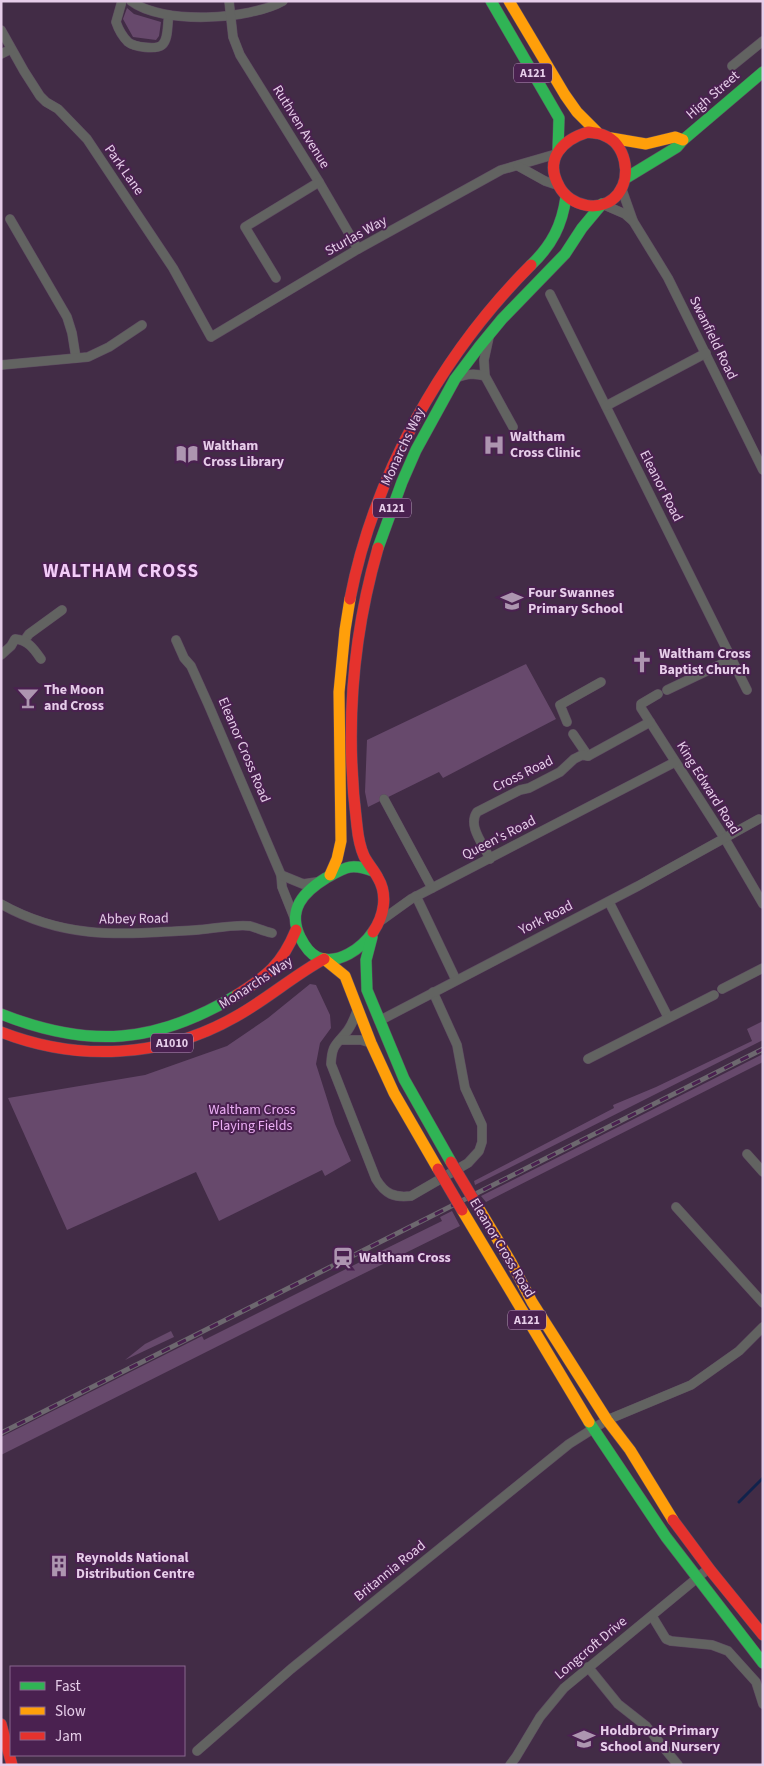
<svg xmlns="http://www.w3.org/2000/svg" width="764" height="1766" viewBox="0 0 764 1766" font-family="'Source Sans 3',sans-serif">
  <rect width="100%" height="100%" fill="#422c46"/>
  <g fill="#67496c">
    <path d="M127,8L134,14L161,22L159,36L156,40L133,37L123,19Z"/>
    <path d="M526,664L556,719L443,778L439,772L368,807L365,792L367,740Z"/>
    <path d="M310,984L316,985L330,1015L331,1028L320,1043L316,1064L335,1124L351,1161L325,1176L322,1170L219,1221L196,1172L67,1230L8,1098L145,1075L227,1046L268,1018Z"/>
    <path d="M763,1021V1040L475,1185L474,1181L614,1108L613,1105L656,1087L752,1041L747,1029Z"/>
    <path d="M763,1054V1062L747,1070L486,1202L481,1196Z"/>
    <path d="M452,1211L460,1226L298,1306L1,1455V1437L202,1336L204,1340L370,1257L372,1261L381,1256L379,1252L442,1221L440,1217Z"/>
    <path d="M171,1331L174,1337L125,1360L145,1344Z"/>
  </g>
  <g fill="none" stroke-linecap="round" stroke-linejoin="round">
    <path stroke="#11224c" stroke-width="3" d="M739,1502L763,1478"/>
    <g stroke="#5e4b61" stroke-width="10">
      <g id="street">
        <path d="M122,1L116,22C118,28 123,37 128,42C134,47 156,50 162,45C169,39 167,23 169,15"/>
        <path d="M131,1C162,25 250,20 283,1"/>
        <path d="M229,1L233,37L240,55L319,182L358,249"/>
        <path d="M1,30L24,71L40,96L46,102L58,109L87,139L173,268L211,337L358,249L501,170L556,154"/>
        <path d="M1,54L11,49"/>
        <path d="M732,66L763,41"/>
        <path d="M518,166L545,181L557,185"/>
        <path d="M621,187L633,221L668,278L763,470"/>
        <path d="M602,204L625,214L633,221"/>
        <path d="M10,219L67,317L72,333L76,358"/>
        <path d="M276,278L245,227L319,182"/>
        <path d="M550,294L747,690"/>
        <path d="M489,337L484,360L485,376L513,427"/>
        <path d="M1,365L88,357L109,347L142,325"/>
        <path d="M456,378C467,374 474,373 485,376"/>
        <path d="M606,406L706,353"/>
        <path d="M176,640L184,658L191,666L209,706L281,875L282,887L294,917"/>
        <path d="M24,641L29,634L62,610"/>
        <path d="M1,655L11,646L15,639C28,640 34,649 41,659"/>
        <path d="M667,690L732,659"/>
        <path d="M658,694L641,704V708L725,839L763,904"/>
        <path d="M567,722L560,705L601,682"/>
        <path d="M573,734L588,756"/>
        <path d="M384,799L432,888"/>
        <path d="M490,859C484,845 467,826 477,812L520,790L529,788L560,772L574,759L582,755L588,756L650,722"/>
        <path d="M281,875L303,884L317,882"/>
        <path d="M416,896L456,980"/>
        <path d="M609,902L668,1017"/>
        <path d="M1,904C67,941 124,934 196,930C211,929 235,924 250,926C257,928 264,931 272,933"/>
        <path d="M379,922L411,899L675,762"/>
        <path d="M722,989L763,968"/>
        <path d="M358,1008C355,1016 353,1023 348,1030C337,1045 332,1043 331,1064L376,1179C385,1194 394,1198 411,1196L468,1163L479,1151L482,1142V1125L465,1088L457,1045L433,992"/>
        <path d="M379,1021L638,886L759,819"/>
        <path d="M340,1040H361L371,1043"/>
        <path d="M588,1059L714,995"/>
        <path d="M747,1154L763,1172"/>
        <path d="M676,1207L763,1303"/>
        <path d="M652,1616L666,1639L671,1641L712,1645L728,1651L756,1682L763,1704"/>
        <path d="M588,1667L618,1704L646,1726L678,1765"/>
        <path d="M197,1751L291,1669L569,1444L607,1420L691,1385L739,1351L763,1327"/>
        <path d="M510,1765L516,1757L540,1717L564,1688L708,1569"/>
      </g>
    </g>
    <g stroke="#5e4b61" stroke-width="12">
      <g id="fast">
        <path d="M491,1L559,118L558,150"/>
        <path d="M626,178L677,147L683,140L763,72"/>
        <path d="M531,265C552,245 562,225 566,197"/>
        <path d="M378,548L402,482L416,450L455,379L479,347L502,319L565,254L582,228L602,204"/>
        <path d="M373,871C351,863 346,867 326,878C303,892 287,910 300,937C304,945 309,953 317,957C338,966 362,948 373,932"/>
        <path d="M372,937L366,960L367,990L404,1079L451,1162"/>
        <path d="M1,1014C89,1049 156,1044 237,995"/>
        <path d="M589,1422L666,1537L763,1663"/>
      </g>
    </g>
    <g stroke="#5e4b61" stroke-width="12">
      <g id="slow">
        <path d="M509,1L565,95L577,112L597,132"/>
        <path d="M611,138L646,144L675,137L683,140"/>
        <path d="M330,875L337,859L341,841L339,692L345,630L350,599"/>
        <path d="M324,959L345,976L371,1043L394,1093L438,1169"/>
        <path d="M475,1202L511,1262L532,1302L607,1420L630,1450L673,1520"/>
        <path d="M462,1210L589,1422"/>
      </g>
    </g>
    <g stroke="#5e4b61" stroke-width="12">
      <g id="jam">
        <path d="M588,132C593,133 599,133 603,135C626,143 632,176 618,194C602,214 570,207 559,186C544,159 562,140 588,132Z"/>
        <path d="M350,599C374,475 442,354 531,265"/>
        <path d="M373,932C384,916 388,895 378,878C374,870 368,864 364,856C360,847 358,836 357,826C345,732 352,638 378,548"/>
        <path d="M237,995C267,976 282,964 296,930"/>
        <path d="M1,1032C78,1062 163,1058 235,1017C266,1000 293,976 324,959"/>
        <path d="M673,1520L711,1571L763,1635"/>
        <path d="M1,1724L12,1765"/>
      </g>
    </g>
    <use href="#street" stroke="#626361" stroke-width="9"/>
    <use href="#fast" stroke="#30b455" stroke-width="11"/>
    <use href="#slow" stroke="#ff9f0a" stroke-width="11"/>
    <use href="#jam" stroke="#e5322d" stroke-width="11"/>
    <g stroke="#6d686f" stroke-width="5">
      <path id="rail" d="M1,1433L763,1049"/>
    </g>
    <use href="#rail" stroke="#4a2150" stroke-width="3" stroke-dasharray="9" stroke-linecap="butt"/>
    <g stroke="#5e4b61" stroke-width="12" stroke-linecap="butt">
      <g id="jam-bridge">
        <path d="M451,1162L475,1202"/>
        <path d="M438,1169L462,1210"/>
      </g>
    </g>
    <use href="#jam-bridge" stroke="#e5322d" stroke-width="11"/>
  </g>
  <defs>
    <g id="hospital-bare" transform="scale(1.725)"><path d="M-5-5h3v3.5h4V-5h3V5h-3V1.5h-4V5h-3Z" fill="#ad95b0" stroke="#4a2150" stroke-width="2.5" paint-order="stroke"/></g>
    <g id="library-bare" transform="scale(1.725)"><path d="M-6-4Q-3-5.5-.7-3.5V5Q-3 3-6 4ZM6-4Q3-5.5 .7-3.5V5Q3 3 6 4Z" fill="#ad95b0" stroke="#4a2150" stroke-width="2.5" paint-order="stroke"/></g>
    <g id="school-bare" transform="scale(1.725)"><path d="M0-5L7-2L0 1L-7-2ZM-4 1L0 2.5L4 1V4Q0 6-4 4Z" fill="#ad95b0" stroke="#4a2150" stroke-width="2.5" paint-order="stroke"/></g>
    <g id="church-bare" transform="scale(1.725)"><path d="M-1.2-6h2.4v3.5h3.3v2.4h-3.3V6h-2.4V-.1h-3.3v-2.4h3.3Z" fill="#ad95b0" stroke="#4a2150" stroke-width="2.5" paint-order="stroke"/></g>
    <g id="bar-bare" transform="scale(1.725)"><path d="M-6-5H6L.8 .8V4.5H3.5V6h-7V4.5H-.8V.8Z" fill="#ad95b0" stroke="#4a2150" stroke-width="2.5" paint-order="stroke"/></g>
    <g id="station-bare" transform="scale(1.725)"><path d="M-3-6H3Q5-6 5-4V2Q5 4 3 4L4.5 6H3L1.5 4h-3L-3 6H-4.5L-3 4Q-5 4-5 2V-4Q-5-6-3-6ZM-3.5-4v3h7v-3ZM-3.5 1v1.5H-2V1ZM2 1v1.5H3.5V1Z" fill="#ad95b0" stroke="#4a2150" stroke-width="2.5" paint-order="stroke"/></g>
    <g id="building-bare" transform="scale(1.725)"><path d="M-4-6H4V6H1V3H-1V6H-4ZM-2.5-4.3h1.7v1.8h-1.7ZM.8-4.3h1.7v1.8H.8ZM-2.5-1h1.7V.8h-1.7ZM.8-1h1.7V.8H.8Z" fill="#ad95b0" stroke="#4a2150" stroke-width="2.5" paint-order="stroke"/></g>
  </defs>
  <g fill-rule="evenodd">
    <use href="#hospital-bare" x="494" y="445"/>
    <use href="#library-bare" x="187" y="454"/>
    <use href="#school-bare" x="512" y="601"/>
    <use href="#church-bare" x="642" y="662"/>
    <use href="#bar-bare" x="28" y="698"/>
    <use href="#station-bare" x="343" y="1258"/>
    <use href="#building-bare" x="59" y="1566"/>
    <use href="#school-bare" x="584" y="1739"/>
  </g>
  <g text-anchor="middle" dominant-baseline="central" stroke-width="4" stroke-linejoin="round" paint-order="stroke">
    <g fill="#4a2150" stroke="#b799bb" stroke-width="1">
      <rect x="514" y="63.5" width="38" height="19" rx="4"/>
      <rect x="373" y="498.5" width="38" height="19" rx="4"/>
      <rect x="151" y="1033.5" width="42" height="19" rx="4"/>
      <rect x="508" y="1310.5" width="38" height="19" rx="4"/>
    </g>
    <g font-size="12" font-weight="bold" fill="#e6cde9">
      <text x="533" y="73">A121</text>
      <text x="392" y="508">A121</text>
      <text x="172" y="1043">A1010</text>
      <text x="527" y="1320">A121</text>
    </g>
    <g font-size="14" fill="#e6cde9" stroke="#4a2150">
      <text transform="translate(713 95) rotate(-41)">High Street</text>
      <text transform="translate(301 127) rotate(58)">Ruthven Avenue</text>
      <text transform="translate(124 170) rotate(55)">Park Lane</text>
      <text transform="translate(356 236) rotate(-29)">Sturlas Way</text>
      <text transform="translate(713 338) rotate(64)">Swanfield Road</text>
      <text transform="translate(403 447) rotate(-65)">Monarchs Way</text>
      <text transform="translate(661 486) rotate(63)">Eleanor Road</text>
      <text transform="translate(244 750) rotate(67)">Eleanor Cross Road</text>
      <text transform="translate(523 774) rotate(-26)">Cross Road</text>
      <text transform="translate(708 788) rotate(58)">King Edward Road</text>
      <text transform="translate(499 838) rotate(-27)">Queen's Road</text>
      <text transform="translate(546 918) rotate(-27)">York Road</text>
      <text transform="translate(134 919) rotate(-1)">Abbey Road</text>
      <text transform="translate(256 983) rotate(-33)">Monarchs Way</text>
      <text transform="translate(502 1248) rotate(59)">Eleanor Cross Road</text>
      <text transform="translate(390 1571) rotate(-39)">Britannia Road</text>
      <text transform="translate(591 1648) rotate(-40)">Longcroft Drive</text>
    </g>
    <g font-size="14" font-weight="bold" fill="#e6cde9" stroke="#4a2150" text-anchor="start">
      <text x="510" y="437">Waltham<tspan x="510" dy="16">Cross Clinic</tspan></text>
      <text x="203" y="446">Waltham<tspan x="203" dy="16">Cross Library</tspan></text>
      <text x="528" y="593">Four Swannes<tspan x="528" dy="16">Primary School</tspan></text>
      <text x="659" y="654">Waltham Cross<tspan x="659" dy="16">Baptist Church</tspan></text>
      <text x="44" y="690">The Moon<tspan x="44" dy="16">and Cross</tspan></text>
      <text x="359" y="1258">Waltham Cross</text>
      <text x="76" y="1558">Reynolds National<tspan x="76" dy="16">Distribution Centre</tspan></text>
      <text x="600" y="1731">Holdbrook Primary<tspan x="600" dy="16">School and Nursery</tspan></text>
    </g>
    <g font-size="14" fill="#ecaff5" stroke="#4a2150">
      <text x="252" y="1110">Waltham Cross<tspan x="252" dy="16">Playing Fields</tspan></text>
    </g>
    <g font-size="19" font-weight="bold" letter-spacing="1" fill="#f2cbf8" stroke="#4a2150">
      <text x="121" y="571">WALTHAM CROSS</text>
    </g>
  </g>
  <rect width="764" height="1766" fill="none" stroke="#e6cde9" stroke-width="5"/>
  <rect x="10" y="1666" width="175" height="90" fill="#4a2150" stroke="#88668d"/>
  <rect x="20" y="1682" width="25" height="8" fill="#30b455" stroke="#88668d"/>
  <text x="55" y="1691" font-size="15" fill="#e6cde9">Fast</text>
  <rect x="20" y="1707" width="25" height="8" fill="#ff9f0a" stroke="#88668d"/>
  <text x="55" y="1716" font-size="15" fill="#e6cde9">Slow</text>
  <rect x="20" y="1732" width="25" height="8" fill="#e5322d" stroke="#88668d"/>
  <text x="55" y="1741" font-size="15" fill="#e6cde9">Jam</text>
</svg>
